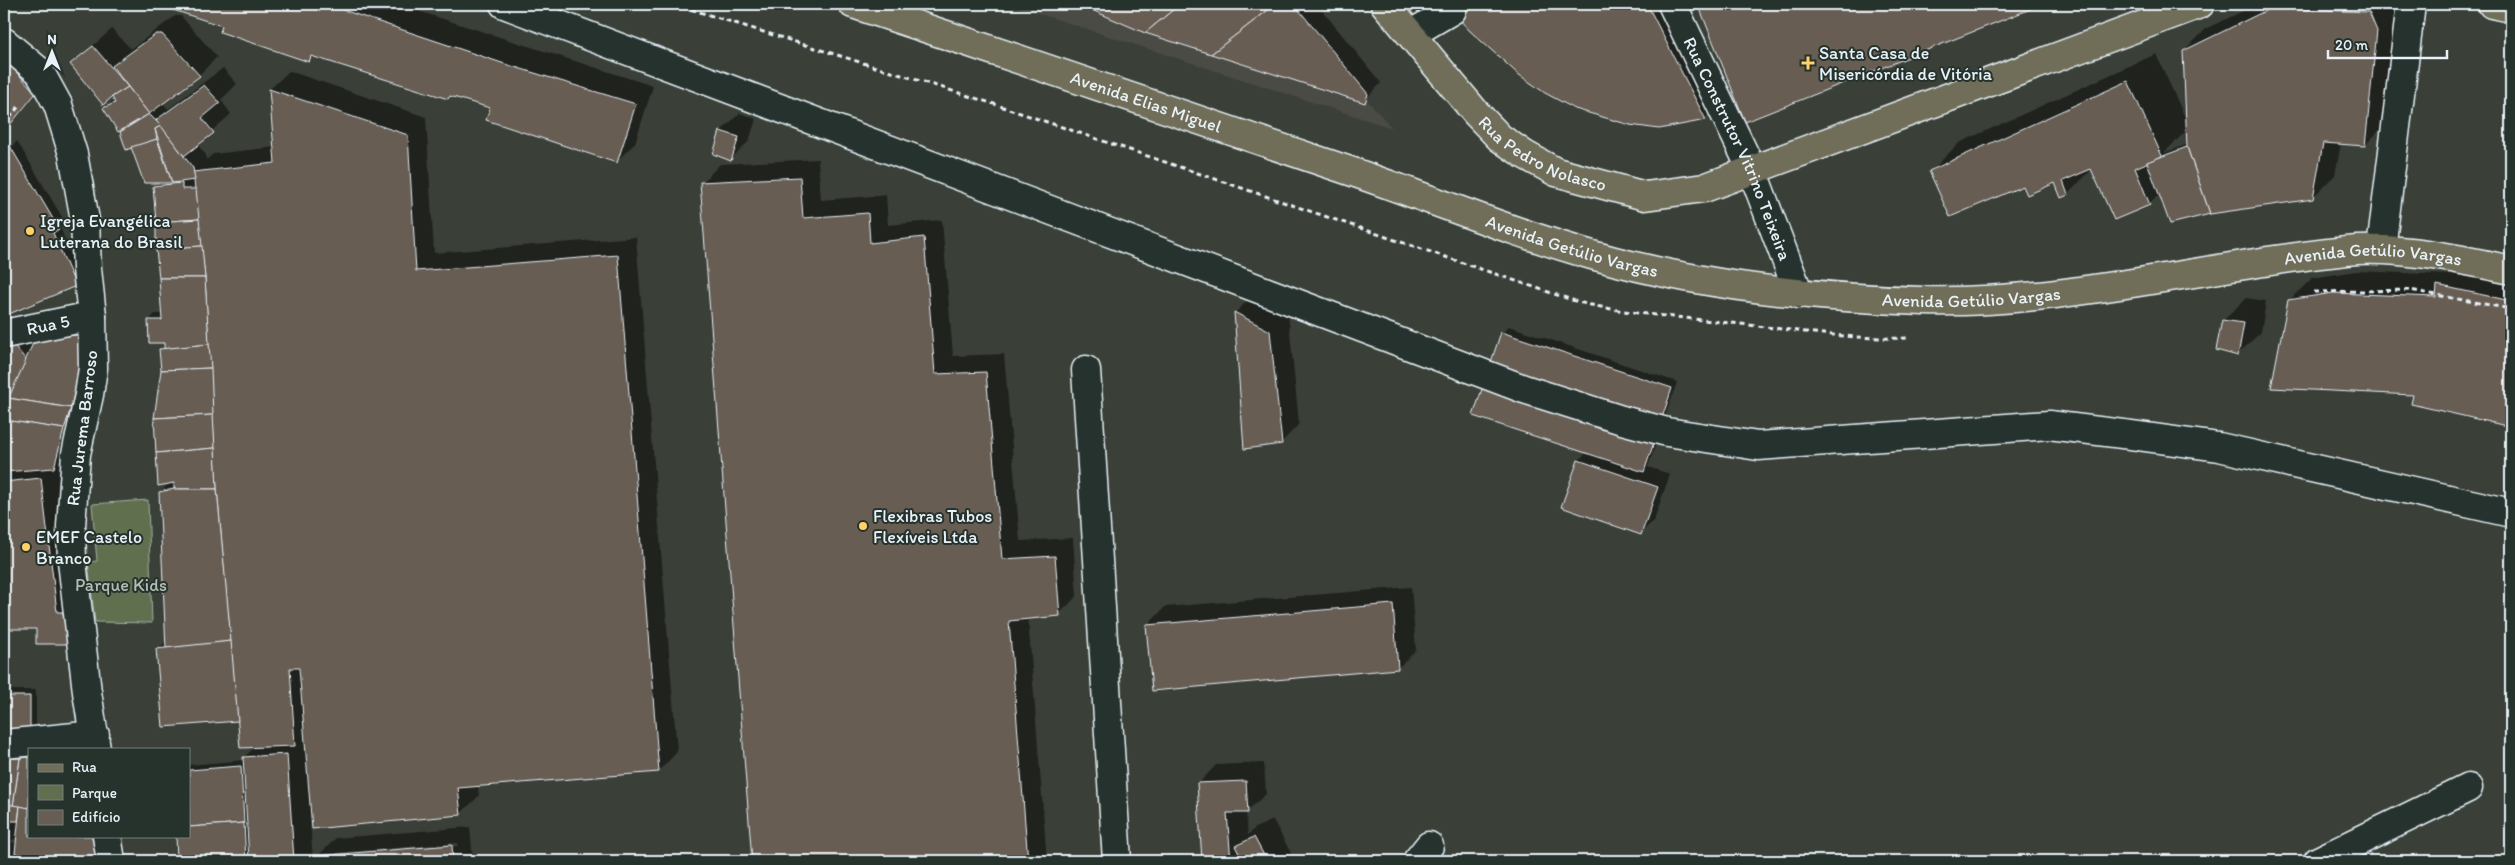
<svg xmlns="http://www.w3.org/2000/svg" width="2515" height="865" viewBox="0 0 2515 865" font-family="Itim,sans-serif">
  <rect width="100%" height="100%" fill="#3a4038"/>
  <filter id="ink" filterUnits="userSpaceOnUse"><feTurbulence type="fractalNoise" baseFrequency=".02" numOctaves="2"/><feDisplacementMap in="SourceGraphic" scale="10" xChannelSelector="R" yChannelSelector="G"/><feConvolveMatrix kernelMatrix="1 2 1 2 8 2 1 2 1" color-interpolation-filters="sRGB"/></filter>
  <g filter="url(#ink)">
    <path fill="#4b4c44" d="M1010,4H1281L1392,128Z"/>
    <path fill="#616f50" stroke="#a4b0a4" d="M148,500L152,623L95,622L88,562L97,561L92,504Z"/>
    <g fill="#0007" fill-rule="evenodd">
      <path d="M159,4H396L653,86L635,143L616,162L492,108L313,56L308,61L224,25Z"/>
      <path d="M1081,4H1317L1381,83L1364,101L1145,32Z"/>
      <path d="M1447,4H1681L1728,96L1705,118L1659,128Z"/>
      <path d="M1699,4H2040L1746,121Z"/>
      <path d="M2258,4H2398L2388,122L2365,145L2341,143L2335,175L2312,198L2160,194L2149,204L2092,169L2068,194L2062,196L2055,182L2024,184L1931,171L1959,143L2156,54L2188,124L2184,51L2207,28ZM2188,129V144L2164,153Z"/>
      <path d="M175,16H181L217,57L199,75L163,103L168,109L223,68L237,84L221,100L231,114L197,144L206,155V160L213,154L275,147L270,89L289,71L426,117L434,253L636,237L677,752L659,771L478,786L479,796L460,814L310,820L313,861H178L176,836H189V765L245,760L244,757L256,746L239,720L158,650L166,641L160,492L170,483L160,350L165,345L149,320L155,314H163L154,187L160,181L121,132L127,126L104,109L115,100L112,95L72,64L112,29L131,49Z"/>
      <path d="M12,31L54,74L4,131V39Z"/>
      <path d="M740,113L756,119L749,141L730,160L721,131Z"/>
      <path d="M17,141L65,222L60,227L81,279L75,285L4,314V156Z"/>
      <path d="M818,159L821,200L886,195L888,225L942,220L953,356L1004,354L1020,541L1073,538L1077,596L1059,614L1028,618L1047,861H753L702,183L720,164Z"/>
      <path d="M2461,263L2511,274V426L2412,403L2414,394L2289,301L2312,278L2357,271L2449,275Z"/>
      <path d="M1253,295L1288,312L1299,424L1281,443L1235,313Z"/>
      <path d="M2246,298L2266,301L2261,332L2238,354L2223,321Z"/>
      <path d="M104,316L72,448L59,461L75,594L74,643L9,616L4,617V338ZM93,332V335L45,340V337ZM71,402L73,403L60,451H58Z"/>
      <path d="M1509,326L1677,382L1648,467L1670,474L1654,520L1641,533L1563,506L1579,460L1587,452L1502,333Z"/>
      <path d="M1411,587L1416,650L1398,668L1147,626L1165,607Z"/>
      <path d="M4,690H36V726L29,733H4Z"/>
      <path d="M4,748L29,749V836L112,861H4ZM18,835L17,843L11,842Z"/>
      <path d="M1264,763L1266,794L1246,812L1248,835L1255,828L1273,820L1291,853L1283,861H1245L1243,859L1241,861H1204L1198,784L1216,765Z"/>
      <path d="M470,827L473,861H318V856L336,838ZM458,843V846L336,855V853Z"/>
    </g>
    <g fill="#675d52" stroke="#e8f1f8">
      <path d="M155,4H325L505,64L636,104L617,163L486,120L490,108L450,96L448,99L311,56L309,62L220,32L222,26Z"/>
      <path d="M1078,4H1180L1145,33Z"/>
      <path d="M1180,4H1276L1211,54L1145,33Z"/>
      <path d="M1276,4H1294L1368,94L1365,103L1211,54Z"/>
      <path d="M1445,4H1647L1706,120L1659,129L1630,125L1575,109L1545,93L1518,74L1470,31Z"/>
      <path d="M1698,4H2043L1745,122Z"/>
      <path d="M2271,8L2369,12L2377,31L2365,146L2323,143L2313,199L2210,214L2187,147L2183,51Z"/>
      <path d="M156,34H162L200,76L149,114L112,66Z"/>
      <path d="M93,46L128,87L112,97L103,105L70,64Z"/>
      <path d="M4,59L36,93L4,132Z"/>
      <path d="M2128,81L2162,156L2135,168L2150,205L2114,220L2091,169L2063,181L2068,195L2061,198L2055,183L2027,195L2023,186L1950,217L1929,171Z"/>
      <path d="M204,85L220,103L202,118L214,133L184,156L156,120Z"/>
      <path d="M128,87L149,114L118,132L103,108L115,103L112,97Z"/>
      <path d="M269,89L408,135L416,271L618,255L659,772L458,788L461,815L312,829L299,668H290L295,746L240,748L217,489L205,278L193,172L275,163Z"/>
      <path d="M149,114L161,126L155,129L157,139L126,150L120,132Z"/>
      <path d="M161,126L193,168L195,180L172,183L155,129Z"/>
      <path d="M720,131L739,137L731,161L713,154Z"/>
      <path d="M157,139L172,183H144L131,147Z"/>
      <path d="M10,146L59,229L53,233L76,286L4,316V153Z"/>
      <path d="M2187,147L2210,214L2170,224L2147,162Z"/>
      <path d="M800,177L803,218L868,213L870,243L924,237L935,374L986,372L1002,559L1055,556L1060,616L1009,621L1028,861H752L700,182Z"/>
      <path d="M182,183V189H196L199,219L156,222L153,186Z"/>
      <path d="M199,219L202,246L156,249V222Z"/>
      <path d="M202,246L205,278H159L156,249Z"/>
      <path d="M159,278H205L209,344L164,349V343H149L148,320H162Z"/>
      <path d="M2437,285L2511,301V427L2411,404L2413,395L2271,388L2288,300L2333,293L2436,297Z"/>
      <path d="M1234,312L1270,331L1282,444L1244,449Z"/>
      <path d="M2222,320L2244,323L2238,356L2216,350Z"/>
      <path d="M1501,332L1672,388L1644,472L1473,416Z"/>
      <path d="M87,334L71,408L8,398L35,339Z"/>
      <path d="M209,344L211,368L161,370L159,349Z"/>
      <path d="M14,345L26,360L4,408V347Z"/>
      <path d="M211,368L213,415L154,418L161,370Z"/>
      <path d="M8,398L71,408L64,429L4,420V408Z"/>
      <path d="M213,415L215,448L156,453L154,418Z"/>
      <path d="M4,420L64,429L54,468L4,472Z"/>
      <path d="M215,448L217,489H174V483L158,486L156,453Z"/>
      <path d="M1578,460L1658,487L1641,535L1561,507Z"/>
      <path d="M41,478L57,612H63L64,621H72L74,644H36V629H7V617L4,618V482Z"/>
      <path d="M174,489H217L231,641L166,649L159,492Z"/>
      <path d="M1393,604L1398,669L1152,691L1146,625Z"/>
      <path d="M231,641L238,721L163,727L156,649Z"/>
      <rect x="4" y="696" width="26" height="38"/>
      <path d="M287,754L294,861H249L243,757Z"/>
      <path d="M29,757V808L13,806L20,758Z"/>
      <path d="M20,758L13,806L4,804V759Z"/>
      <path d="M241,766L244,823L189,827V770Z"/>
      <path d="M1246,781L1248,813H1227L1231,861H1202L1197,783Z"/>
      <path d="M4,804L20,806L18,821H9L5,850Z"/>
      <path d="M20,806L29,808V836H98L100,860L24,856L15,853Z"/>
      <path d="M244,823L246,861H177L176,836H189V827Z"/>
      <path d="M1254,837L1267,861H1243L1235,846Z"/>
      <path d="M452,845L453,861H317L316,856Z"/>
      <path d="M4,856L17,858V861H4Z"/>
      <path d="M24,856L100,860V861H24Z"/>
    </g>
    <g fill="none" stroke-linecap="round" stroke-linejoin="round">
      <g stroke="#e8f1f8" stroke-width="31">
        <g id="minor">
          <path d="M504,4L1524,389L1622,420L1667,432L1758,446L2049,425L2131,435L2219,447L2511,513"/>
          <path id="s1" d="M1672,4L1752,170L1799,294"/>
          <path d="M1411,34L1452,10"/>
          <path d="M4,42L40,72L58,105L73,154L85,220L87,269L92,316L93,368L89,395L76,454L71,526L72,561L87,692L96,749"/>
          <path d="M2381,249L2411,4"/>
          <path id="s2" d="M4,334L92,316"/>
          <path d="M1086,370L1117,861"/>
          <path d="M4,744L95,735"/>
          <path d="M107,836L111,861"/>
          <path d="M1417,861L1429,846"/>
          <path d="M2318,861L2468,788"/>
        </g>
      </g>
      <g stroke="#e8f1f8" stroke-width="31">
        <g id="major">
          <path id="s3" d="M853,4C1016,58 1179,113 1341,168C1425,196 1507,231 1592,255C1697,285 1815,298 1923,301C2067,305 2214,263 2357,250C2410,248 2459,259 2511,270"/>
          <path id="s4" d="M1385,4L1476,113L1500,138L1525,155L1556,172L1645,196L1704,188L2200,4"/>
          <path d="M2492,4L2511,8"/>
        </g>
      </g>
      <g stroke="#e8f1f8" stroke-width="3" stroke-dasharray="5 4" stroke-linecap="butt">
        <path d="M674,4L991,103L1578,302C1627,314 1671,316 1721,322C1784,328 1845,340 1908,338"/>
        <path d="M4,125L19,106"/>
        <path d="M2314,292L2410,290L2511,309"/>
      </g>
      <use href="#minor" stroke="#26332d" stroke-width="28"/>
      <use href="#major" stroke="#706e59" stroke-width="28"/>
    </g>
  </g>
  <g fill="#ffd166" stroke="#26332d" stroke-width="2">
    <path d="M1805.5 55.5h5v5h5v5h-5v5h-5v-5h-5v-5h5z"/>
    <circle cx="30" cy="231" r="5"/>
    <circle cx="863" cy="526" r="5"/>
    <circle cx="26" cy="547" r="5"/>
  </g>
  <g text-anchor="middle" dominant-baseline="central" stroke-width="4" stroke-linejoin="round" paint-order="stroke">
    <g font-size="18" fill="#e8f1f8" stroke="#26332d" text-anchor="start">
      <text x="1819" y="53">Santa Casa de<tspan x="1819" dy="21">Misericórdia de Vitória</tspan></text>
      <text x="40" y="221">Igreja Evangélica<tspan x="40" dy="21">Luterana do Brasil</tspan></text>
      <text x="873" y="516">Flexibras Tubos<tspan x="873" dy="21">Flexíveis Ltda</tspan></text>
      <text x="36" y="537">EMEF Castelo<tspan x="36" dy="21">Branco</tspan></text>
    </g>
    <g font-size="18" fill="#e8f1f8" stroke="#26332d">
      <text stroke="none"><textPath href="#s3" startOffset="309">Avenida Elias Miguel</textPath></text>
      <text stroke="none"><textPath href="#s1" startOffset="159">Rua Construtor Vitrino Teixeira</textPath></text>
      <text stroke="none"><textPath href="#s4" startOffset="222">Rua Pedro Nolasco</textPath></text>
      <text stroke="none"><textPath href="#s3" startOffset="759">Avenida Getúlio Vargas</textPath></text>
      <text stroke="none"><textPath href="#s3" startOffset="1569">Avenida Getúlio Vargas</textPath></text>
      <text stroke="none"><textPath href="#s3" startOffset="1164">Avenida Getúlio Vargas</textPath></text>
      <text stroke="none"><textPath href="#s2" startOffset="45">Rua 5</textPath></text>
      <text transform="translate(82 428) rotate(-83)">Rua Jurema Barroso</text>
    </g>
    <g font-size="18" fill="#b2bdb5" stroke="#26332d">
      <text x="121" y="585">Parque Kids</text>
    </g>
  </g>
  <rect width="2515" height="865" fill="none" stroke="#26332d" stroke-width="20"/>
  <rect x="10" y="10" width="2495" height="845" fill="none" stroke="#e8f1f8" stroke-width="2" filter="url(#ink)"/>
  <rect x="28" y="748" width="162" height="90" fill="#26332d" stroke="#747f7e"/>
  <rect x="38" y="764" width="25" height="8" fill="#706e59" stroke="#747f7e"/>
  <text x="72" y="772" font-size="15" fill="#e8f1f8">Rua</text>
  <rect x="38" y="785" width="25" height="15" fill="#616f50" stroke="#747f7e"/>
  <text x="72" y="798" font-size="15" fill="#e8f1f8">Parque</text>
  <rect x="38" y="810" width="25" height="15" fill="#675d52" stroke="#747f7e"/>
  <text x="72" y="822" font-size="15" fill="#e8f1f8">Edifício</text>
  <g transform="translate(52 52)" stroke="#26332d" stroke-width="4" paint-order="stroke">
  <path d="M0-4L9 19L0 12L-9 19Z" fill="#e8f1f8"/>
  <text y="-8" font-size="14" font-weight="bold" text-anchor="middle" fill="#e8f1f8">N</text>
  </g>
  <path d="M2328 50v8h119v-8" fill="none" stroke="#e8f1f8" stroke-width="2.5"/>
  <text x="2335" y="50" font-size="15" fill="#e8f1f8" stroke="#26332d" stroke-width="4" paint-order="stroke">20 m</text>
</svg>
